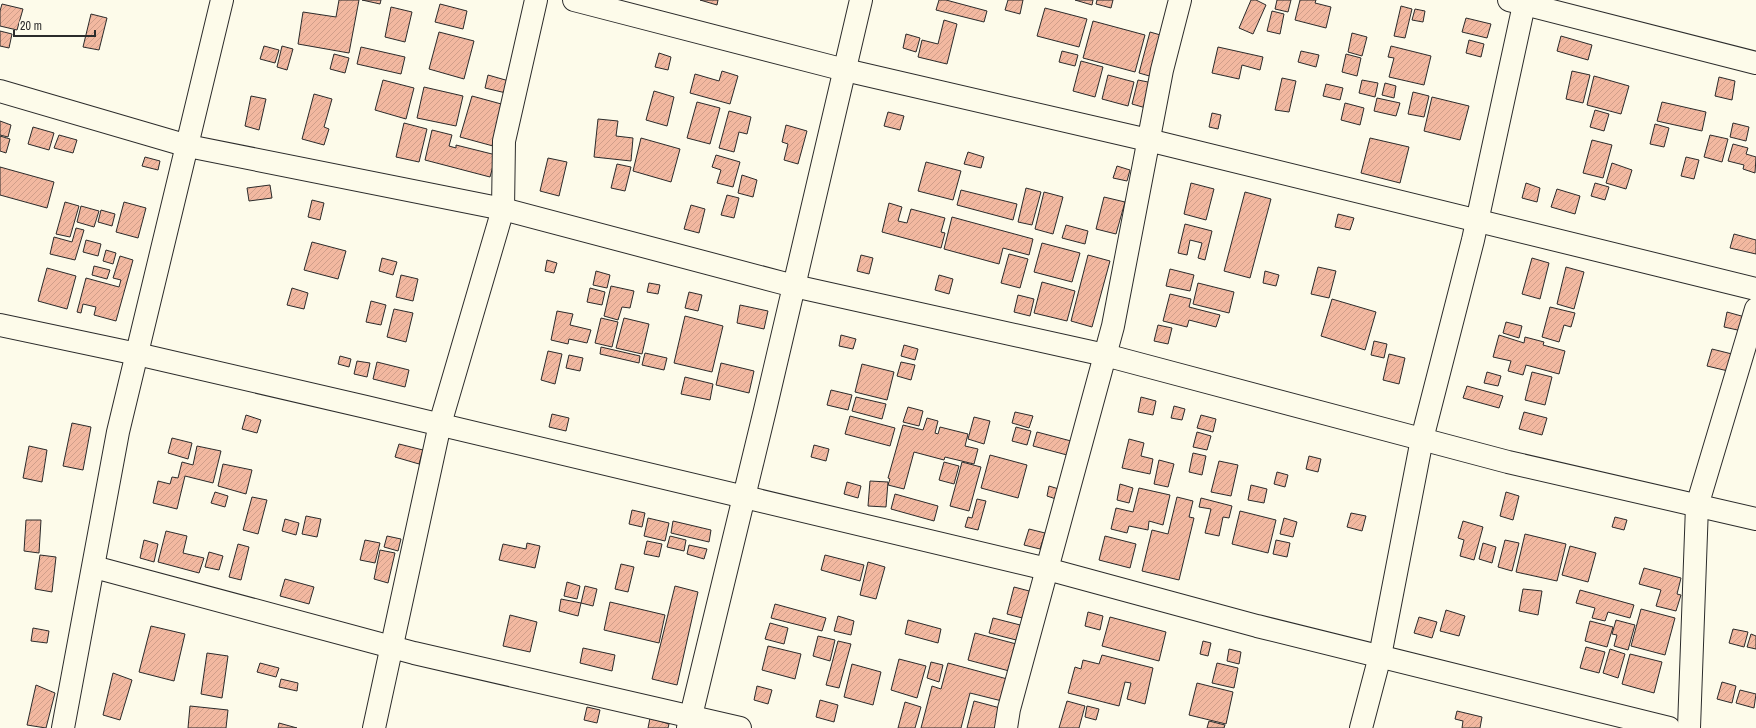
<svg xmlns="http://www.w3.org/2000/svg" width="1756" height="728" viewBox="0 0 1756 728" font-family="'Archivo Narrow',sans-serif">
  <defs>
    <pattern id="building-hatch" width="6" height="6" patternUnits="userSpaceOnUse"><rect width="6" height="6" fill="#f2b8a0"/><path d="M-1 1l2-2M0 6l6-6M5 7l2-2" fill="none" stroke="#d09e8a"/></pattern>
  </defs>
  <rect width="100%" height="100%" fill="#fdfbea"/>
  <g fill="url(#building-hatch)" stroke="#2b2b2b">
    <path d="M339,0H359L349,53L298,44L303,12L336,17Z"/>
    <path d="M362,0H381L380,4Z"/>
    <path d="M700,0H718L717,5Z"/>
    <path d="M939,0H946L987,11L984,22L936,10Z"/>
    <path d="M1008,0H1023L1020,14L1005,10Z"/>
    <path d="M1075,0H1093L1092,5Z"/>
    <path d="M1097,0H1113L1111,8L1096,4Z"/>
    <path d="M1251,0H1256L1266,5L1253,34L1239,28Z"/>
    <path d="M1277,0H1291L1288,12L1275,9Z"/>
    <path d="M1300,0H1316L1315,3L1331,7L1326,28L1295,20Z"/>
    <path d="M2,4L23,9L17,30L0,26V11Z"/>
    <path d="M440,4L467,11L463,29L435,22Z"/>
    <path d="M1401,6L1412,9L1405,38L1394,36Z"/>
    <path d="M391,7L412,12L405,42L385,37Z"/>
    <path d="M1045,8L1087,19L1079,47L1037,36Z"/>
    <path d="M1415,9L1425,11L1423,22L1412,20Z"/>
    <path d="M1272,11L1284,14L1280,34L1267,31Z"/>
    <path d="M91,14L107,18L99,50L83,47Z"/>
    <path d="M1466,18L1491,24L1487,38L1462,32Z"/>
    <path d="M944,20L957,24L947,64L918,57L922,40L938,44Z"/>
    <path d="M1093,21L1145,35L1135,72L1083,58Z"/>
    <path d="M0,31L12,34L9,48L0,46Z"/>
    <path d="M439,32L474,41L464,79L429,69Z"/>
    <path d="M1150,32L1164,36L1153,77L1139,73Z"/>
    <path d="M1352,33L1367,37L1362,56L1348,52Z"/>
    <path d="M906,34L920,38L916,52L903,48Z"/>
    <path d="M1561,36L1592,45L1588,60L1557,51Z"/>
    <path d="M1469,40L1484,44L1481,57L1466,53Z"/>
    <path d="M264,46L279,50L275,63L260,59Z"/>
    <path d="M282,46L293,49L287,70L277,67Z"/>
    <path d="M1391,46L1431,56L1424,85L1389,77L1394,58L1388,57Z"/>
    <path d="M361,47L405,57L401,74L357,64Z"/>
    <path d="M1218,47L1263,57L1260,70L1242,65L1239,79L1212,73Z"/>
    <path d="M1062,51L1078,55L1075,66L1059,62Z"/>
    <path d="M1301,51L1319,55L1316,67L1298,62Z"/>
    <path d="M659,53L671,57L668,70L655,67Z"/>
    <path d="M334,54L349,58L345,73L330,69Z"/>
    <path d="M1346,54L1361,58L1357,76L1342,72Z"/>
    <path d="M1081,61L1103,67L1095,97L1073,91Z"/>
    <path d="M722,71L738,76L730,104L690,93L695,74L719,81Z"/>
    <path d="M1572,71L1590,75L1583,103L1566,99Z"/>
    <path d="M488,75L509,81L506,93L485,88Z"/>
    <path d="M1108,75L1134,82L1128,106L1102,99Z"/>
    <path d="M1594,76L1629,86L1621,114L1587,105Z"/>
    <path d="M1719,77L1735,81L1732,100L1715,96Z"/>
    <path d="M1282,78L1296,81L1289,112L1275,110Z"/>
    <path d="M383,80L414,88L406,119L375,110Z"/>
    <path d="M1138,80L1153,83L1146,108L1132,104Z"/>
    <path d="M1362,80L1378,83L1375,97L1359,93Z"/>
    <path d="M1385,83L1396,86L1394,98L1382,95Z"/>
    <path d="M1326,84L1343,88L1340,100L1323,96Z"/>
    <path d="M424,87L463,96L456,126L417,118Z"/>
    <path d="M654,91L674,97L667,126L646,120Z"/>
    <path d="M1413,92L1429,96L1424,117L1408,114Z"/>
    <path d="M314,94L332,99L324,127L329,129L324,145L302,139Z"/>
    <path d="M251,96L266,99L259,130L245,126Z"/>
    <path d="M472,96L505,105L493,146L460,137Z"/>
    <path d="M1432,97L1469,106L1460,140L1424,131Z"/>
    <path d="M1377,98L1400,103L1396,116L1374,111Z"/>
    <path d="M697,102L720,108L710,144L687,138Z"/>
    <path d="M1662,102L1706,112L1702,131L1657,121Z"/>
    <path d="M1345,103L1364,108L1360,125L1341,120Z"/>
    <path d="M1595,110L1609,114L1604,131L1590,127Z"/>
    <path d="M729,111L751,117L747,134L739,132L734,152L719,148Z"/>
    <path d="M888,112L904,116L900,130L884,126Z"/>
    <path d="M1212,113L1221,115L1218,129L1209,127Z"/>
    <path d="M598,119L618,121L616,136L633,138L631,161L594,157Z"/>
    <path d="M0,121L11,125L8,137L0,135Z"/>
    <path d="M404,123L427,129L419,162L396,157Z"/>
    <path d="M1733,123L1749,127L1746,141L1730,137Z"/>
    <path d="M1655,124L1669,128L1664,147L1650,144Z"/>
    <path d="M786,125L807,131L798,164L784,160L788,144L782,142Z"/>
    <path d="M33,127L54,133L49,150L28,144Z"/>
    <path d="M432,130L452,135L449,146L456,148V145L496,155L490,177L425,160Z"/>
    <path d="M59,135L77,140L73,153L54,148Z"/>
    <path d="M1710,135L1728,139L1722,162L1704,157Z"/>
    <path d="M0,136L10,139L6,153L0,151Z"/>
    <path d="M641,138L680,149L671,182L633,171Z"/>
    <path d="M1370,138L1409,147L1400,183L1361,173Z"/>
    <path d="M1592,140L1612,145L1603,178L1583,173Z"/>
    <path d="M1733,144L1748,148L1746,154L1756,157L1755,173L1743,169L1744,165L1728,161Z"/>
    <path d="M968,152L984,157L981,168L964,164Z"/>
    <path d="M716,155L740,162L733,187L717,183L721,170L712,167Z"/>
    <path d="M145,157L160,161L158,170L142,166Z"/>
    <path d="M1686,157L1699,160L1694,179L1681,176Z"/>
    <path d="M548,158L567,162L559,196L540,191Z"/>
    <path d="M926,162L961,171L953,200L918,191Z"/>
    <path d="M1612,163L1632,170L1626,189L1606,183Z"/>
    <path d="M617,164L631,167L625,191L611,188Z"/>
    <path d="M1117,166L1130,170L1127,181L1113,178Z"/>
    <path d="M0,167L54,182L47,208L0,195Z"/>
    <path d="M742,175L757,180L753,197L738,193Z"/>
    <path d="M1191,183L1214,189L1206,220L1184,214Z"/>
    <path d="M1526,183L1540,188L1537,202L1522,198Z"/>
    <path d="M1595,183L1609,187L1605,200L1591,196Z"/>
    <path d="M270,185L272,198L249,201L247,188Z"/>
    <path d="M1026,188L1041,192L1032,225L1018,222Z"/>
    <path d="M1557,189L1580,196L1575,214L1551,207Z"/>
    <path d="M961,190L1017,204L1013,220L957,205Z"/>
    <path d="M1044,192L1063,197L1053,234L1035,229Z"/>
    <path d="M1245,192L1271,199L1250,278L1224,271Z"/>
    <path d="M727,195L739,198L734,218L721,215Z"/>
    <path d="M1104,197L1125,202L1116,234L1096,229Z"/>
    <path d="M312,200L324,203L320,220L308,217Z"/>
    <path d="M65,202L79,206L70,237L56,234Z"/>
    <path d="M124,202L146,208L138,238L116,232Z"/>
    <path d="M889,203L902,207L898,221L907,223L911,209L945,218L941,232L945,233L941,248L882,232Z"/>
    <path d="M691,205L705,209L699,233L684,229Z"/>
    <path d="M81,206L99,211L94,227L77,222Z"/>
    <path d="M101,210L115,214L112,226L98,222Z"/>
    <path d="M1338,214L1354,218L1350,230L1335,227Z"/>
    <path d="M952,217L1033,239L1029,255L1003,248L999,264L944,249Z"/>
    <path d="M1185,224L1212,231L1205,260L1198,258L1202,243L1190,240L1187,255L1178,253Z"/>
    <path d="M1066,225L1088,231L1085,244L1062,238Z"/>
    <path d="M76,228L84,230L75,260L50,254L54,237L72,242Z"/>
    <path d="M1734,234L1756,240V254L1730,248Z"/>
    <path d="M86,240L101,244L98,256L83,252Z"/>
    <path d="M312,242L346,251L338,279L304,270Z"/>
    <path d="M1042,243L1080,253L1072,282L1034,272Z"/>
    <path d="M106,250L116,253L113,264L103,261Z"/>
    <path d="M1009,254L1028,259L1020,288L1001,283Z"/>
    <path d="M861,255L873,258L869,274L857,271Z"/>
    <path d="M1088,255L1110,261L1092,327L1071,321Z"/>
    <path d="M120,256L133,260L116,321L94,315L96,307L83,304L81,313L77,312L86,278L119,287L121,280L113,278Z"/>
    <path d="M382,258L397,262L393,275L379,271Z"/>
    <path d="M1532,258L1549,263L1540,299L1522,294Z"/>
    <path d="M547,260L557,263L554,273L545,271Z"/>
    <path d="M94,266L110,270L107,279L92,275Z"/>
    <path d="M1318,267L1336,271L1329,298L1311,294Z"/>
    <path d="M1566,267L1584,272L1574,309L1557,304Z"/>
    <path d="M47,268L76,276L67,309L38,301Z"/>
    <path d="M1170,269L1194,275L1190,291L1166,286Z"/>
    <path d="M596,271L610,275L607,288L593,285Z"/>
    <path d="M1265,271L1279,275L1276,286L1263,283Z"/>
    <path d="M401,275L418,279L413,301L396,297Z"/>
    <path d="M939,275L953,279L949,294L935,290Z"/>
    <path d="M1042,282L1075,291L1067,321L1034,313Z"/>
    <path d="M649,283L660,285L658,294L647,292Z"/>
    <path d="M1198,283L1234,292L1229,313L1193,304Z"/>
    <path d="M611,286L634,291L630,308L622,307L618,320L604,316Z"/>
    <path d="M292,288L308,293L304,309L287,305Z"/>
    <path d="M590,288L605,292L602,305L587,302Z"/>
    <path d="M689,292L702,295L698,311L685,308Z"/>
    <path d="M1170,294L1191,299L1189,307L1220,315L1216,327L1189,320L1187,327L1163,321Z"/>
    <path d="M1018,295L1034,299L1030,316L1014,312Z"/>
    <path d="M1332,299L1376,312L1365,350L1321,336Z"/>
    <path d="M371,301L386,305L381,325L366,322Z"/>
    <path d="M740,305L768,311L764,329L737,323Z"/>
    <path d="M1550,307L1575,313L1571,327L1564,325L1559,342L1542,337Z"/>
    <path d="M394,309L413,313L406,342L387,337Z"/>
    <path d="M557,311L573,314L570,325L591,330L587,343L569,339L568,344L551,340Z"/>
    <path d="M1727,312L1745,317L1742,331L1724,327Z"/>
    <path d="M685,316L723,326L712,372L674,363Z"/>
    <path d="M601,318L618,322L612,347L595,343Z"/>
    <path d="M624,318L649,324L642,354L616,348Z"/>
    <path d="M1506,322L1522,326L1519,338L1503,333Z"/>
    <path d="M1158,325L1172,328L1168,344L1154,341Z"/>
    <path d="M841,335L856,339L853,349L839,346Z"/>
    <path d="M1499,335L1524,343L1525,337L1544,342L1543,345L1565,351L1559,374L1526,365L1523,375L1508,371L1511,361L1493,357Z"/>
    <path d="M1374,341L1387,344L1384,358L1371,355Z"/>
    <path d="M904,345L918,349L915,360L901,356Z"/>
    <path d="M601,347L640,356L639,363L600,354Z"/>
    <path d="M1712,349L1732,354L1728,371L1707,366Z"/>
    <path d="M548,351L562,354L555,384L541,380Z"/>
    <path d="M645,353L667,358L664,370L642,365Z"/>
    <path d="M1389,354L1405,358L1399,384L1383,380Z"/>
    <path d="M569,355L583,358L580,371L566,368Z"/>
    <path d="M340,356L351,359L349,367L338,364Z"/>
    <path d="M357,361L370,363L367,377L354,374Z"/>
    <path d="M377,362L409,370L405,387L373,379Z"/>
    <path d="M901,362L915,365L911,380L897,376Z"/>
    <path d="M721,363L754,371L749,393L716,385Z"/>
    <path d="M862,364L894,372L887,400L855,392Z"/>
    <path d="M1487,372L1501,376L1498,386L1484,383Z"/>
    <path d="M1532,372L1552,377L1545,405L1525,400Z"/>
    <path d="M685,377L713,384L710,400L681,394Z"/>
    <path d="M1467,386L1503,396L1499,408L1463,398Z"/>
    <path d="M831,390L852,395L848,410L827,405Z"/>
    <path d="M856,397L886,404L882,419L852,411Z"/>
    <path d="M1141,397L1156,401L1153,415L1138,412Z"/>
    <path d="M1174,406L1185,409L1182,420L1171,418Z"/>
    <path d="M908,407L923,411L919,426L903,422Z"/>
    <path d="M1015,412L1033,416L1029,428L1012,423Z"/>
    <path d="M1524,412L1547,418L1542,435L1519,429Z"/>
    <path d="M552,414L569,418L566,431L549,427Z"/>
    <path d="M246,415L261,420L257,433L242,429Z"/>
    <path d="M1201,415L1216,419L1213,432L1197,428Z"/>
    <path d="M850,416L895,428L890,446L845,434Z"/>
    <path d="M974,417L990,421L984,444L968,439Z"/>
    <path d="M927,418L938,421L935,433L938,434L940,427L968,434L965,446L978,449L974,464L945,457L944,460L914,452L904,489L888,485L890,479L888,478L903,425L923,430Z"/>
    <path d="M72,423L91,427L83,470L63,466Z"/>
    <path d="M1016,427L1031,431L1027,445L1012,441Z"/>
    <path d="M1037,432L1071,441L1067,455L1033,446Z"/>
    <path d="M1197,432L1211,436L1207,450L1193,447Z"/>
    <path d="M172,438L192,443L188,459L168,453Z"/>
    <path d="M1129,439L1144,443L1141,456L1153,459L1150,474L1122,468Z"/>
    <path d="M399,444L423,450L419,464L395,457Z"/>
    <path d="M814,445L829,449L826,461L811,457Z"/>
    <path d="M29,446L47,450L42,482L23,478Z"/>
    <path d="M197,446L221,451L213,483L185,476L177,509L153,503L158,481L170,484L172,477L178,478L182,462L193,465Z"/>
    <path d="M1193,453L1206,456L1202,475L1189,472Z"/>
    <path d="M990,455L1027,465L1018,498L981,488Z"/>
    <path d="M1309,456L1321,459L1318,472L1306,469Z"/>
    <path d="M1159,460L1174,464L1168,487L1154,484Z"/>
    <path d="M1219,461L1238,465L1231,496L1211,492Z"/>
    <path d="M944,462L959,466L954,484L939,480Z"/>
    <path d="M962,462L981,467L969,511L950,506Z"/>
    <path d="M223,464L252,470L246,494L218,486Z"/>
    <path d="M1277,472L1288,475L1285,487L1274,484Z"/>
    <path d="M870,481L888,482L886,507L868,506Z"/>
    <path d="M847,482L861,486L858,498L844,494Z"/>
    <path d="M1120,484L1133,488L1129,503L1117,500Z"/>
    <path d="M1251,485L1267,489L1264,503L1248,500Z"/>
    <path d="M1049,486L1062,490L1059,500L1047,496Z"/>
    <path d="M1139,488L1170,495L1163,525L1149,521L1148,530L1129,526L1127,533L1111,529L1116,508L1133,512Z"/>
    <path d="M215,492L228,496L225,507L211,503Z"/>
    <path d="M1506,492L1519,496L1513,520L1500,516Z"/>
    <path d="M895,494L938,506L934,521L891,509Z"/>
    <path d="M252,497L267,500L258,534L243,530Z"/>
    <path d="M1177,497L1193,501L1189,517L1194,518L1179,580L1142,571L1152,530L1168,534Z"/>
    <path d="M1201,498L1232,506L1229,518L1223,517L1219,536L1205,533L1211,509L1199,507Z"/>
    <path d="M977,499L986,501L978,530L965,527L968,517L972,518Z"/>
    <path d="M632,510L645,513L642,527L629,524Z"/>
    <path d="M1240,511L1276,520L1268,553L1232,544Z"/>
    <path d="M1351,513L1366,516L1362,531L1347,527Z"/>
    <path d="M306,516L321,519L317,537L302,534Z"/>
    <path d="M1615,517L1627,520L1624,530L1612,527Z"/>
    <path d="M648,518L669,523L665,541L644,536Z"/>
    <path d="M1284,518L1297,522L1293,537L1280,534Z"/>
    <path d="M285,519L299,523L296,535L282,531Z"/>
    <path d="M26,520H41L39,553L24,551Z"/>
    <path d="M673,521L711,530L709,542L671,533Z"/>
    <path d="M1463,521L1483,527L1474,560L1460,556L1464,540L1458,538Z"/>
    <path d="M1029,529L1045,533L1040,549L1024,545Z"/>
    <path d="M166,531L187,536L183,553L204,558L199,573L158,562Z"/>
    <path d="M1525,534L1566,544L1557,581L1516,572Z"/>
    <path d="M387,536L401,539L398,551L384,547Z"/>
    <path d="M670,536L686,540L684,551L667,547Z"/>
    <path d="M1105,536L1136,544L1130,568L1099,560Z"/>
    <path d="M144,540L158,544L154,562L140,558Z"/>
    <path d="M365,540L380,543L375,563L360,560Z"/>
    <path d="M1276,540L1290,543L1287,557L1273,554Z"/>
    <path d="M1505,540L1519,543L1512,571L1498,567Z"/>
    <path d="M647,541L662,544L659,557L644,554Z"/>
    <path d="M527,543L540,546L535,568L499,560L503,544L526,549Z"/>
    <path d="M1483,543L1496,547L1492,563L1479,559Z"/>
    <path d="M238,544L249,547L241,580L229,577Z"/>
    <path d="M689,545L707,549L704,559L687,554Z"/>
    <path d="M1570,546L1596,553L1588,582L1562,575Z"/>
    <path d="M380,550L395,553L388,583L374,579Z"/>
    <path d="M209,552L223,556L219,570L205,567Z"/>
    <path d="M40,555L56,557L52,592L35,589Z"/>
    <path d="M825,555L864,565L860,581L821,570Z"/>
    <path d="M868,562L885,567L876,599L860,595Z"/>
    <path d="M621,564L634,567L628,592L615,589Z"/>
    <path d="M1644,568L1681,578L1677,594L1681,595L1676,611L1656,606L1661,590L1639,584Z"/>
    <path d="M285,579L314,587L309,604L280,596Z"/>
    <path d="M567,582L580,586L577,599L564,596Z"/>
    <path d="M585,586L597,589L593,606L581,603Z"/>
    <path d="M675,586L698,592L677,685L652,679Z"/>
    <path d="M1014,587L1033,592L1026,619L1007,614Z"/>
    <path d="M1523,589L1542,591L1538,615L1519,611Z"/>
    <path d="M1580,590L1634,605L1630,618L1608,612L1605,621L1592,618L1595,608L1576,603Z"/>
    <path d="M561,599L581,603L578,616L559,611Z"/>
    <path d="M610,602L665,615L659,643L604,630Z"/>
    <path d="M775,604L826,618L822,631L771,618Z"/>
    <path d="M1641,609L1675,618L1665,655L1631,646Z"/>
    <path d="M1446,610L1465,616L1459,636L1440,631Z"/>
    <path d="M1088,612L1103,616L1100,630L1085,626Z"/>
    <path d="M510,615L537,622L530,652L503,646Z"/>
    <path d="M838,616L854,621L851,635L834,631Z"/>
    <path d="M1110,617L1166,632L1159,661L1102,646Z"/>
    <path d="M1419,617L1437,622L1432,638L1414,633Z"/>
    <path d="M993,618L1024,626L1020,641L989,633Z"/>
    <path d="M908,620L941,629L938,643L905,634Z"/>
    <path d="M1616,620L1635,625L1628,650L1614,646L1617,635L1612,634Z"/>
    <path d="M1590,621L1613,627L1607,647L1585,641Z"/>
    <path d="M770,623L788,628L784,644L765,639Z"/>
    <path d="M151,626L185,634L174,681L139,672Z"/>
    <path d="M33,628L49,631L47,643L31,641Z"/>
    <path d="M1733,629L1748,632L1744,647L1729,643Z"/>
    <path d="M975,633L1020,645L1013,672L968,660Z"/>
    <path d="M1751,634L1756,636V649L1747,647Z"/>
    <path d="M818,636L835,640L830,661L813,656Z"/>
    <path d="M838,641L851,644L839,688L826,685Z"/>
    <path d="M1203,641L1211,643L1208,656L1200,654Z"/>
    <path d="M768,646L801,654L795,679L762,670Z"/>
    <path d="M1586,647L1605,652L1599,673L1580,668Z"/>
    <path d="M583,648L615,655L612,671L580,663Z"/>
    <path d="M1229,649L1241,652L1239,664L1227,661Z"/>
    <path d="M1610,649L1625,654L1618,678L1603,673Z"/>
    <path d="M207,653L228,656L222,698L201,694Z"/>
    <path d="M1630,654L1662,662L1654,693L1622,684Z"/>
    <path d="M1102,655L1153,668L1145,704L1127,699L1131,683L1125,682L1119,706L1068,693L1075,667L1081,669L1083,660L1099,664Z"/>
    <path d="M899,659L926,666L917,698L891,690Z"/>
    <path d="M931,662L943,665L939,682L927,678Z"/>
    <path d="M260,663L279,668L276,677L257,672Z"/>
    <path d="M948,663L1011,680L1006,702L970,693L961,728H921L932,686L941,689Z"/>
    <path d="M1217,663L1238,668L1234,688L1212,683Z"/>
    <path d="M852,664L881,672L873,705L844,697Z"/>
    <path d="M113,673L132,680L120,720L103,715Z"/>
    <path d="M281,679L298,683L297,691L279,687Z"/>
    <path d="M1722,682L1736,686L1732,703L1717,699Z"/>
    <path d="M1197,683L1233,692L1226,724L1189,715Z"/>
    <path d="M36,685L55,693L46,728L27,725Z"/>
    <path d="M757,686L772,690L768,704L754,700Z"/>
    <path d="M1740,690L1756,694L1754,708L1736,703Z"/>
    <path d="M820,700L838,705L834,722L816,717Z"/>
    <path d="M974,701L1004,709L999,728H967Z"/>
    <path d="M1067,701L1085,706L1079,728H1059Z"/>
    <path d="M905,702L921,707L915,728H898Z"/>
    <path d="M190,706L228,710L226,728H188Z"/>
    <path d="M1087,706L1099,709L1096,720L1085,717Z"/>
    <path d="M587,707L600,710L597,723L584,720Z"/>
    <path d="M1457,711L1482,717L1480,728H1462L1463,721L1455,719Z"/>
    <path d="M650,718L669,724L668,728H648Z"/>
    <path d="M1209,721L1225,725L1224,728H1207Z"/>
    <path d="M279,723L297,728H278Z"/>
  </g>
  <g fill="none" stroke-linecap="round" stroke-linejoin="round">
    <g stroke="#2b2b2b" stroke-width="24">
      <g id="minor">
        <path d="M574,0L845,70L1148,140L1756,289"/>
        <path d="M1509,0L1756,63"/>
        <path d="M0,91L188,146L503,209L794,286L1105,355L1508,462L1756,519"/>
        <path d="M0,325L137,354L366,407L1047,569L1257,626L1669,728"/>
        <path d="M94,567L414,653L740,728"/>
        <path d="M63,728L118,432L222,0"/>
        <path d="M374,728L440,424L503,209L504,141L536,0"/>
        <path d="M688,728L765,410L861,0"/>
        <path d="M1006,728L1009,709L1113,326L1162,70L1180,0"/>
        <path d="M1361,728L1380,656L1422,439L1473,240L1525,0"/>
        <path d="M1689,728L1697,506L1756,309"/>
      </g>
    </g>
    <use href="#minor" stroke="#fdfbea" stroke-width="22"/>
  </g>
  <path d="M14 30v6h81v-6" fill="none" stroke="#2b2b2b" stroke-width="2"/>
  <text x="20" y="30" font-size="12" fill="#2b2b2b" stroke="#fdfbea" stroke-width="3" paint-order="stroke">20 m</text>
</svg>
